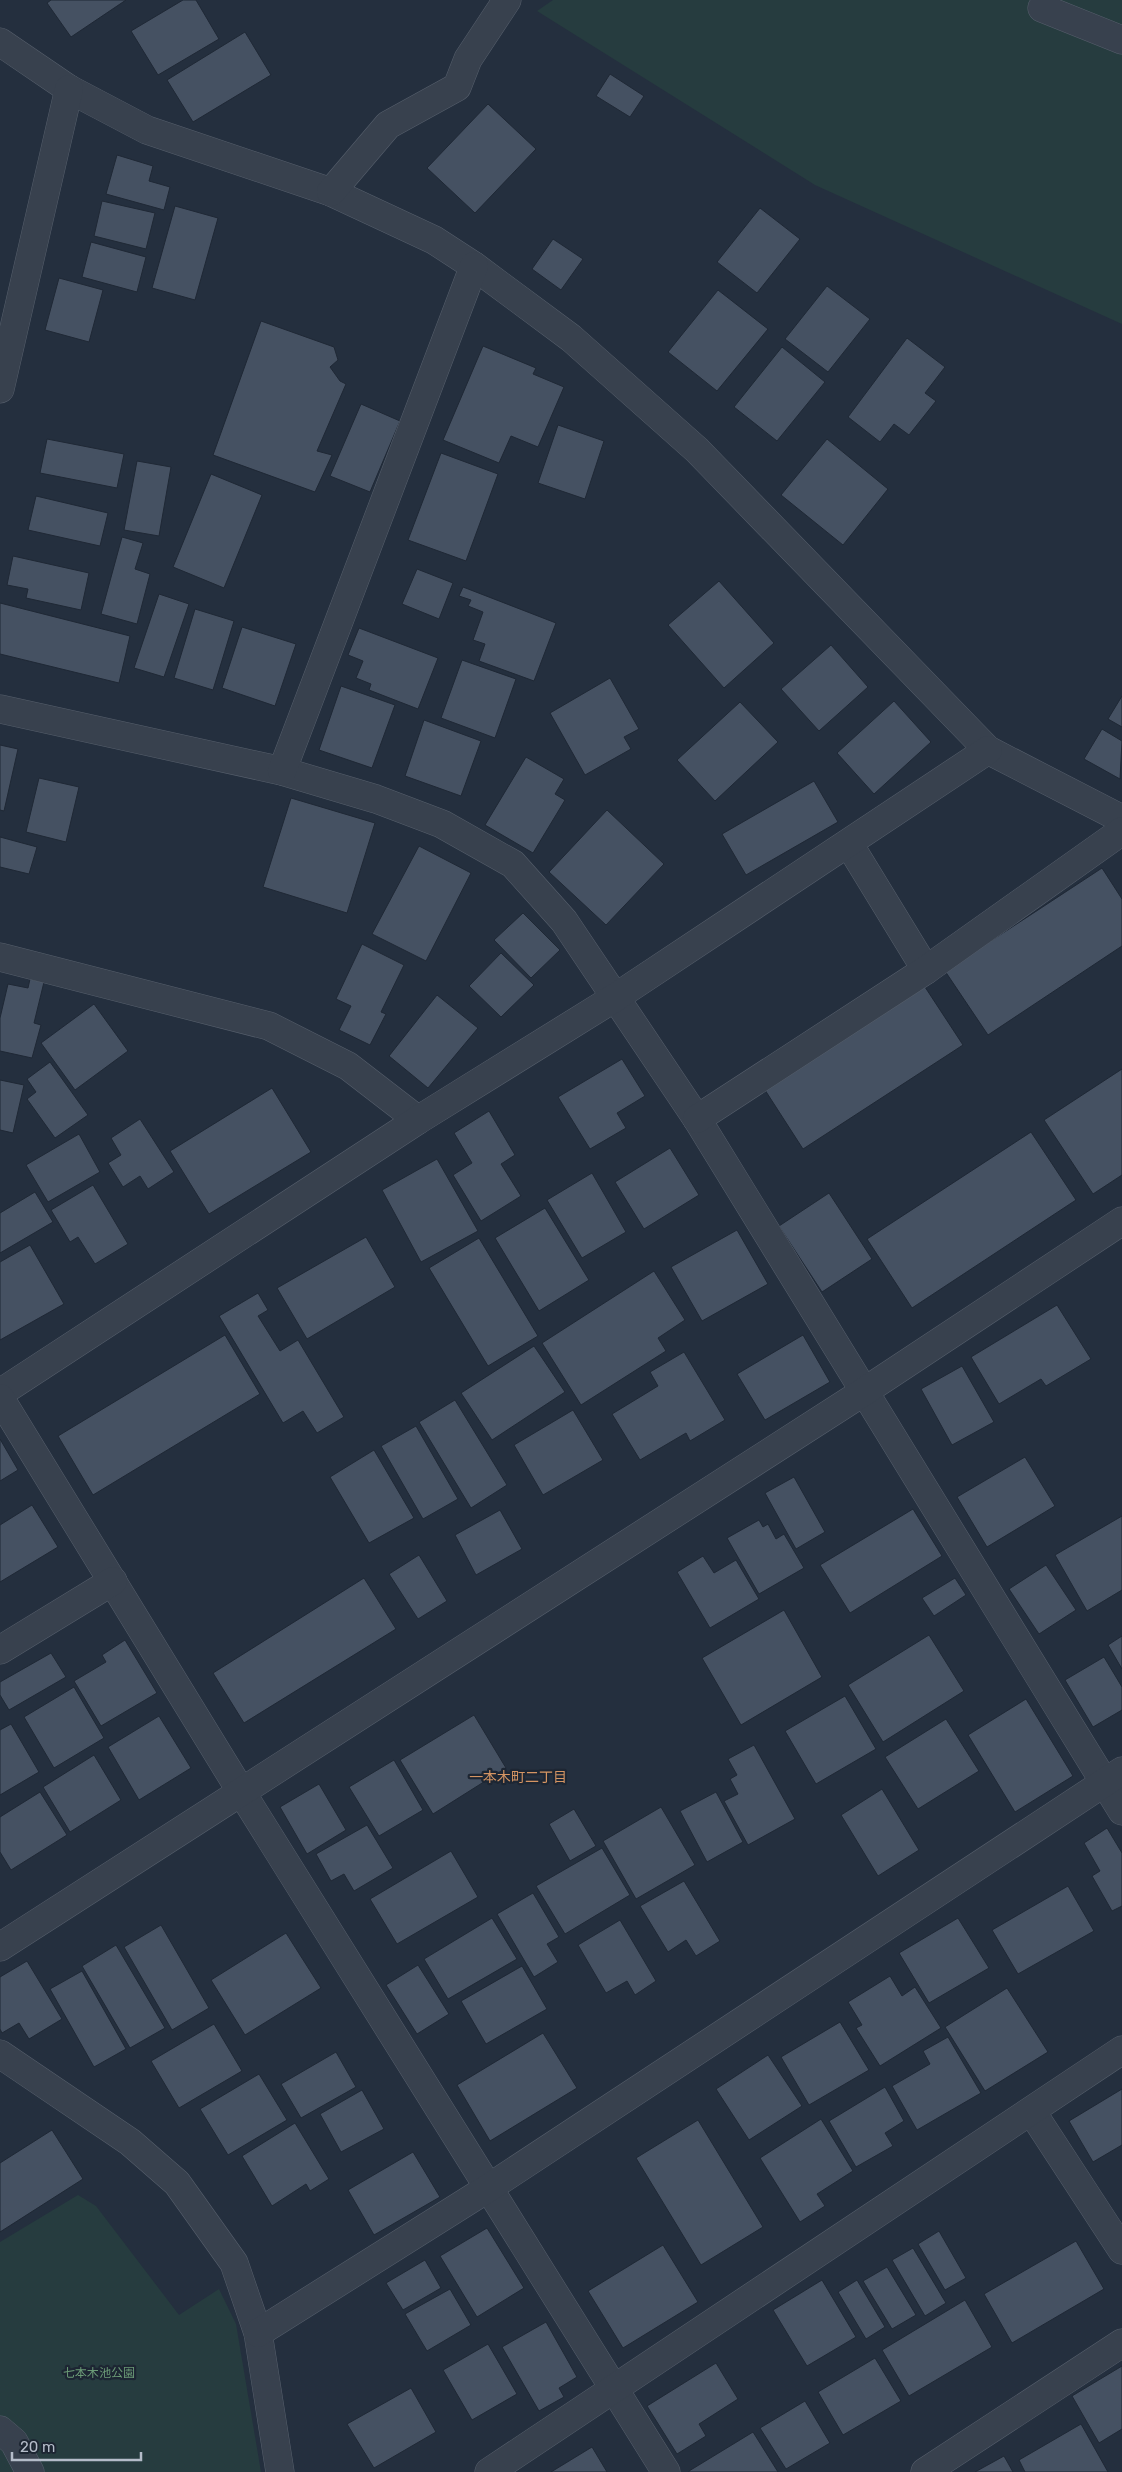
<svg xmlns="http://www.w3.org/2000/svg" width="1122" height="2472" viewBox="0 0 1122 2472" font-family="Rubik,'Noto Sans JP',sans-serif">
  <rect width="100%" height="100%" fill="#242f3e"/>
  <g fill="#263c3f">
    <path d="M553,0H1122V324L815,185L537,11Z"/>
    <path d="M78,2195L96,2206L179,2315L219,2289L236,2324L261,2472H0V2242Z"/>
  </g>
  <g fill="#455162" stroke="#1f2835">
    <path d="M51,0H126L71,37L47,3Z"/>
    <path d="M183,0H196L219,39L158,75L131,31Z"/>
    <path d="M245,32L271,75L193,122L167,80Z"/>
    <path d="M610,74L644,96L630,117L596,96Z"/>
    <path d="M488,104L536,149L475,213L427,168Z"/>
    <path d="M117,155L153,166L149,181L170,187L164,210L106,194Z"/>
    <path d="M102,201L155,213L146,249L94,236Z"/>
    <path d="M175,206L218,218L195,300L152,288Z"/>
    <path d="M760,208L800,239L757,293L717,262Z"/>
    <path d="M553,239L583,259L561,290L532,269Z"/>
    <path d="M91,242L146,257L137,292L82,277Z"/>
    <path d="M59,278L103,290L89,342L45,330Z"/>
    <path d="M827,286L870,319L828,372L785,339Z"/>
    <path d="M718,290L768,329L717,391L668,352Z"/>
    <path d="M261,321L334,347L338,360L330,367L340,381L346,384L317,451L332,455L315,492L213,455Z"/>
    <path d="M907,338L945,367L925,393L936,401L909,435L894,424L880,442L848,417Z"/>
    <path d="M483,346L536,368L533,374L564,387L538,447L511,436L499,463L443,440Z"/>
    <path d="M782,347L825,382L777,441L734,407Z"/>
    <path d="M361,404L400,421L370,492L330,476Z"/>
    <path d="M558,425L604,441L585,499L538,483Z"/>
    <path d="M47,439L124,454L117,488L40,473Z"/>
    <path d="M827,439L888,489L843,545L781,495Z"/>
    <path d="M441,453L498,474L466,561L408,540Z"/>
    <path d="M137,461L171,467L159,536L124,530Z"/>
    <path d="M211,474L262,495L224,588L173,567Z"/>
    <path d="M36,496L108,513L100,546L28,530Z"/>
    <path d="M122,537L143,543L135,569L150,574L137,624L101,614Z"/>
    <path d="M13,556L89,573L81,610L26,598L28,589L7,585Z"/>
    <path d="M417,569L453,583L439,619L402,604Z"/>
    <path d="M719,581L774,643L724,688L668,625Z"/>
    <path d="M463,587L556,623L534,681L479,661L485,644L473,640L483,612L468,606L471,600L459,596Z"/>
    <path d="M159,594L189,604L164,677L134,668Z"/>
    <path d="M0,603L130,636L119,683L0,654Z"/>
    <path d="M195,609L234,621L213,690L174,678Z"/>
    <path d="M242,627L296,644L275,706L222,688Z"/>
    <path d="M359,628L438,658L418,709L369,690L371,684L356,678L363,661L348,655Z"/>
    <path d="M831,645L868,687L819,731L781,689Z"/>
    <path d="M462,660L516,679L495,738L441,718Z"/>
    <path d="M610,678L639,729L624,737L631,749L585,775L550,713Z"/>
    <path d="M341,686L395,705L372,768L319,750Z"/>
    <path d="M1122,696V727L1108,719Z"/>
    <path d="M894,701L931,742L874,794L837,753Z"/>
    <path d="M740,702L778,742L715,801L677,760Z"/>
    <path d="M424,720L481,741L461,796L405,776Z"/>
    <path d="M1102,729L1122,741L1120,779L1084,759Z"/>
    <path d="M0,745L18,749L4,811L0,810Z"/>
    <path d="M526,757L564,779L555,794L565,800L533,853L485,825Z"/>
    <path d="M39,778L79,787L66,842L26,832Z"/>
    <path d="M814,781L838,822L746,875L722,834Z"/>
    <path d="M291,798L375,823L347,913L263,887Z"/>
    <path d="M607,810L664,864L606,925L549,872Z"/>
    <path d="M0,837L37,847L29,874L0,867Z"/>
    <path d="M419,846L471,873L426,961L372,934Z"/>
    <path d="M1102,868L1122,899V946L988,1035L945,971Z"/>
    <path d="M523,913L560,950L531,978L494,940Z"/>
    <path d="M362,944L404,965L381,1012L386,1014L370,1045L339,1030L351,1006L336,999Z"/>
    <path d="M501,953L534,985L501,1017L469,986Z"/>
    <path d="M30,979L44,982L34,1023L41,1025L32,1058L0,1051V1018L8,984L28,988Z"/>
    <path d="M925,987L963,1045L803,1149L765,1090Z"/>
    <path d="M437,995L478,1028L428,1088L389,1056Z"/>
    <path d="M94,1004L128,1051L75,1090L41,1043Z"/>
    <path d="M622,1059L645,1096L617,1113L626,1128L590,1149L558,1097Z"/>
    <path d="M50,1062L88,1115L55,1138L27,1099L36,1092L27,1079Z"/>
    <path d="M1122,1069V1175L1093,1194L1044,1120Z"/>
    <path d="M0,1080L24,1085L13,1133L0,1130Z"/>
    <path d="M272,1088L311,1152L209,1214L170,1151Z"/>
    <path d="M489,1111L515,1155L501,1164L521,1196L481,1221L453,1175L472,1163L454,1133Z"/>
    <path d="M140,1119L174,1172L148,1189L140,1176L123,1187L108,1163L121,1155L111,1138Z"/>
    <path d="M1031,1132L1076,1200L912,1308L867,1239Z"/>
    <path d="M79,1134L100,1172L48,1202L26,1165Z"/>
    <path d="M670,1148L699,1195L644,1229L615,1182Z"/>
    <path d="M437,1159L478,1231L421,1262L382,1190Z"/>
    <path d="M592,1173L626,1232L582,1258L547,1200Z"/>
    <path d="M93,1185L128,1244L95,1264L78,1237L70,1242L51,1210Z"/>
    <path d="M35,1192L53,1222L0,1253V1213Z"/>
    <path d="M829,1193L872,1259L822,1292L779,1226Z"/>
    <path d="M545,1208L589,1280L539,1311L495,1238Z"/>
    <path d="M737,1230L768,1284L702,1321L671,1267Z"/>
    <path d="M366,1237L395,1287L307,1339L277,1288Z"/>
    <path d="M479,1238L538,1336L488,1366L429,1268Z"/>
    <path d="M30,1245L64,1304L0,1340V1262Z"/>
    <path d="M654,1271L685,1320L658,1338L666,1351L581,1405L542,1343Z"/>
    <path d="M258,1293L268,1310L258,1316L280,1351L298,1340L344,1417L317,1433L303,1411L283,1423L219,1316Z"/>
    <path d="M1057,1305L1091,1359L1046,1386L1041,1379L999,1404L971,1357Z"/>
    <path d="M225,1335L260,1394L93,1495L58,1436Z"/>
    <path d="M803,1335L830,1382L765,1420L737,1374Z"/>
    <path d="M534,1346L565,1392L492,1440L461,1393Z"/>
    <path d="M684,1352L725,1420L690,1441L686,1433L640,1460L612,1414L658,1386L650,1372Z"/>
    <path d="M962,1366L994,1422L952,1445L921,1389Z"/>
    <path d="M455,1400L507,1485L471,1508L419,1422Z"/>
    <path d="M573,1410L603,1460L543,1495L514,1445Z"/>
    <path d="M416,1426L458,1499L423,1519L381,1446Z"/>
    <path d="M0,1439L18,1470L0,1481Z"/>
    <path d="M374,1450L414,1518L369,1543L330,1477Z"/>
    <path d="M1025,1457L1055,1506L987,1547L957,1497Z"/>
    <path d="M794,1477L825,1532L796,1549L765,1493Z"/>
    <path d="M32,1505L58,1547L0,1582V1525Z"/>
    <path d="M913,1509L942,1556L850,1613L820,1565Z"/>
    <path d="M500,1510L522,1549L476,1575L455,1535Z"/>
    <path d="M1122,1516V1590L1087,1611L1055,1555Z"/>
    <path d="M759,1520L763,1527L768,1524L776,1539L784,1534L804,1568L759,1594L727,1538Z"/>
    <path d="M419,1555L447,1601L418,1619L389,1574Z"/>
    <path d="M703,1556L714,1573L736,1560L759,1599L710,1628L677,1572Z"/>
    <path d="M1046,1565L1076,1610L1039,1634L1009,1589Z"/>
    <path d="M364,1578L396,1629L244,1723L213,1673Z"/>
    <path d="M955,1578L966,1595L934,1616L922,1598Z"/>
    <path d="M784,1610L822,1677L741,1725L702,1658Z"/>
    <path d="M929,1635L964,1691L883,1742L848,1685Z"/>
    <path d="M1122,1636V1669L1108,1645Z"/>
    <path d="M125,1640L157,1693L101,1726L74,1681L106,1662L102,1655Z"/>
    <path d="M51,1653L66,1677L9,1710L0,1695V1682Z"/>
    <path d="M1104,1657L1122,1687V1710L1093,1727L1065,1680Z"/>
    <path d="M74,1687L104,1738L54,1768L24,1717Z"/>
    <path d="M845,1696L876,1749L816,1784L785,1731Z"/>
    <path d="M1026,1699L1073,1776L1015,1812L968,1735Z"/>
    <path d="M474,1715L506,1768L433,1814L400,1760Z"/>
    <path d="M159,1716L191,1768L139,1800L108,1747Z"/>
    <path d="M946,1719L979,1771L918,1809L885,1757Z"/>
    <path d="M11,1724L39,1772L0,1795V1730Z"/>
    <path d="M754,1745L795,1819L748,1845L724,1801L738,1794L730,1779L737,1775L728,1759Z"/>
    <path d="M94,1755L121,1800L70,1832L43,1787Z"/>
    <path d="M394,1760L423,1810L379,1836L349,1787Z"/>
    <path d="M319,1784L346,1830L307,1854L280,1807Z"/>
    <path d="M882,1789L919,1850L878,1876L841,1815Z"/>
    <path d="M40,1792L67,1835L11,1870L0,1852V1817Z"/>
    <path d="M716,1792L743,1842L707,1862L680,1811Z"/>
    <path d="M661,1807L695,1865L636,1899L603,1841Z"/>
    <path d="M574,1809L596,1846L570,1861L549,1824Z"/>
    <path d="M367,1825L393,1868L354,1891L344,1874L331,1881L316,1854Z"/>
    <path d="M1107,1828L1122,1853V1906L1112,1911L1092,1876L1100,1871L1084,1843Z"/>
    <path d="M602,1848L630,1895L565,1934L536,1886Z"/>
    <path d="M451,1851L478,1897L397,1944L370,1899Z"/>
    <path d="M684,1881L720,1941L696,1956L686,1940L668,1952L640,1906Z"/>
    <path d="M1068,1886L1094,1931L1018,1974L992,1930Z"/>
    <path d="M533,1893L559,1937L547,1944L558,1962L534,1977L497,1914Z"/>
    <path d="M492,1918L517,1959L448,1999L424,1959Z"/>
    <path d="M958,1918L989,1968L929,2003L899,1953Z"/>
    <path d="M620,1920L656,1981L635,1995L627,1981L606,1993L578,1945Z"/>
    <path d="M161,1925L209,2008L172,2030L124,1947Z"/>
    <path d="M286,1933L321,1988L245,2035L211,1980Z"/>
    <path d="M116,1945L165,2028L130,2048L82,1966Z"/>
    <path d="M27,1961L62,2019L29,2039L19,2023L2,2033L0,2029V1977Z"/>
    <path d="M418,1965L449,2014L417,2034L386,1985Z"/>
    <path d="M522,1966L547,2009L486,2044L461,2001Z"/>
    <path d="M82,1971L126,2049L94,2067L50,1989Z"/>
    <path d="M890,1976L902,1996L915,1987L941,2028L880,2066L856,2028L862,2025L848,2002Z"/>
    <path d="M1007,1988L1048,2052L985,2091L945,2027Z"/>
    <path d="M840,2022L869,2070L809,2105L781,2057Z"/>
    <path d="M214,2024L242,2071L179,2108L151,2061Z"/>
    <path d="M543,2033L577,2088L490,2141L457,2085Z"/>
    <path d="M948,2037L981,2093L917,2130L892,2086L930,2064L923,2051Z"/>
    <path d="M336,2052L356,2087L301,2118L281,2084Z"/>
    <path d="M768,2055L802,2106L749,2140L716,2089Z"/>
    <path d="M259,2074L287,2120L228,2155L200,2109Z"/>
    <path d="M885,2087L904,2121L885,2133L893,2146L856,2167L829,2121Z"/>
    <path d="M1122,2089V2145L1093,2162L1069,2121Z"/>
    <path d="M362,2090L384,2129L341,2152L320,2114Z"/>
    <path d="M821,2119L853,2171L817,2194L825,2206L800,2222L760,2158Z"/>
    <path d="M698,2120L763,2227L701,2265L636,2158Z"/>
    <path d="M295,2123L329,2179L310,2191L306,2184L272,2206L242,2156Z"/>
    <path d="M52,2130L83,2179L0,2232V2163Z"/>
    <path d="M413,2152L440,2197L374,2235L348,2190Z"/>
    <path d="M487,2228L524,2288L477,2317L440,2256Z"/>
    <path d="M939,2231L966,2278L945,2290L918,2244Z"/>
    <path d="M1076,2241L1104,2289L1012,2343L984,2294Z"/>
    <path d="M663,2245L698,2302L623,2348L588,2291Z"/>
    <path d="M913,2248L946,2303L925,2316L892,2260Z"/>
    <path d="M425,2260L441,2288L403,2310L386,2283Z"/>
    <path d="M887,2267L916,2315L892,2329L863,2281Z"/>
    <path d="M822,2280L856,2337L807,2366L773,2310Z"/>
    <path d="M857,2280L885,2327L866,2339L838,2292Z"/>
    <path d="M450,2289L471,2325L427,2351L405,2314Z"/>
    <path d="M965,2300L992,2347L909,2396L882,2350Z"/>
    <path d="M546,2322L577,2377L559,2388L564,2397L539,2411L502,2347Z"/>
    <path d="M488,2344L517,2394L472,2420L443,2370Z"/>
    <path d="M875,2358L901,2401L843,2435L818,2392Z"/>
    <path d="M716,2363L738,2399L699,2424L706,2436L677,2454L647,2406Z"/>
    <path d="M1122,2366V2429L1099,2443L1072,2396Z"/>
    <path d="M411,2388L436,2432L374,2468L347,2424Z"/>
    <path d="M805,2401L830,2443L786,2469L760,2428Z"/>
    <path d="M1081,2424L1108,2472H1025L1019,2460Z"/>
    <path d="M753,2432L778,2472H689V2471Z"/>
    <path d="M592,2447L607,2472H551Z"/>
    <path d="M1004,2456L1013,2472H975Z"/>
  </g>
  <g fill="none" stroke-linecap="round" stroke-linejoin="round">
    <g stroke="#565f6c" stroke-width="29">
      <g id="minor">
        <path d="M1042,8L1122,40"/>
        <path d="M0,42L69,89L147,130L331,192L434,240L474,266L571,338L697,450L988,750L1122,819"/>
        <path d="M331,192L388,125L457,87L468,59L507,0"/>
        <path d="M0,389L69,89"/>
        <path d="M0,709L282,771L376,799L442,824L513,864L564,921L697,1119L1122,1811"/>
        <path d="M282,771L474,266"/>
        <path d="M849,844L926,970"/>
        <path d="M0,957L269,1026L348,1066L418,1120"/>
        <path d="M697,1119L926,970L1122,831"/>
        <path d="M0,1393L418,1120L616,997L988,750"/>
        <path d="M0,1398L242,1793L666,2472"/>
        <path d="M0,1650L113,1581"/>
        <path d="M0,1947L865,1391L1122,1221"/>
        <path d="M0,2054L130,2142L177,2183L234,2263L258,2333L280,2472"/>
        <path d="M1032,2112L1122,2250"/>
        <path d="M258,2333L490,2187L1122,1771"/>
        <path d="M0,2430L14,2442L30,2472"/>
        <path d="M489,2472L1122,2050"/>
        <path d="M925,2472L1122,2343"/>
      </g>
    </g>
    <use href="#minor" stroke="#38414e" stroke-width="28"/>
  </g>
  <g text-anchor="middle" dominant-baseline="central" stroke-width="4.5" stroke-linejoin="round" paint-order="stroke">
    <g font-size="12" fill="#6b9a76" stroke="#1d2633">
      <text x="99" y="2373">七本木池公園</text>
    </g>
    <g font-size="14" fill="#d59563" stroke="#1d2633">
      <text x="518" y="1777">一本木町二丁目</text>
    </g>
  </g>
  <path d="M12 2452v8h129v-8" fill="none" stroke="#b4bcc9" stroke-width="2.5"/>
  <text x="20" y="2452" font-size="15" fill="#b4bcc9" stroke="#1d2633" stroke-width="4" paint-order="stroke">20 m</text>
</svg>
